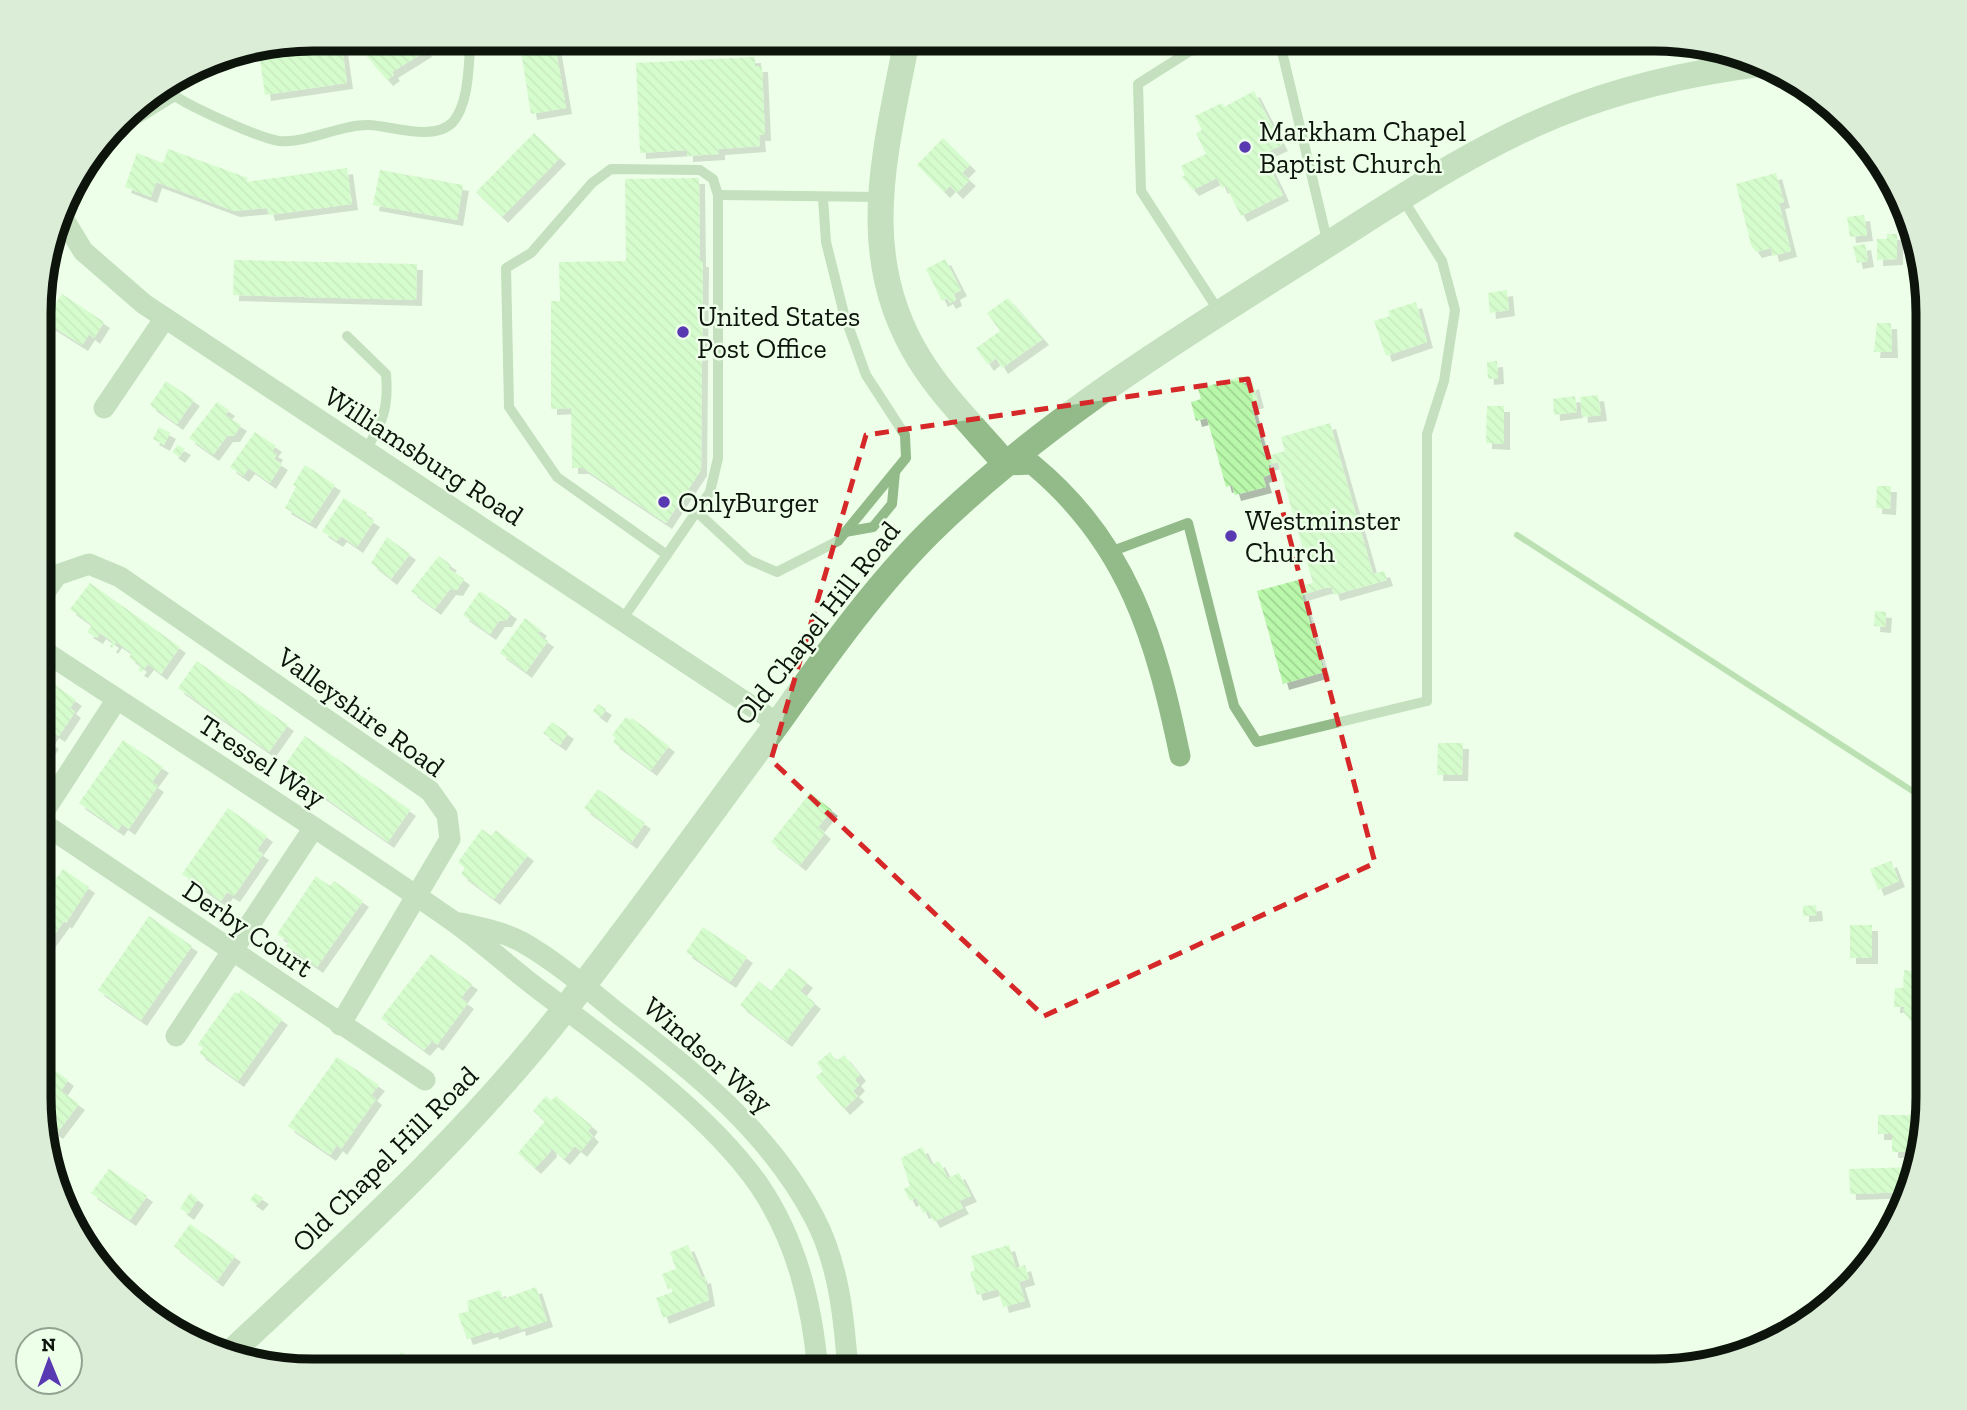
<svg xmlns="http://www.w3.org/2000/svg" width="1967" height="1410" viewBox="0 0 1967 1410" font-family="'Zilla Slab',serif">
  <defs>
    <pattern id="building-back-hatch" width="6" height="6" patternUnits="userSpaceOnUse" patternTransform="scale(1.75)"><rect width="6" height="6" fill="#b9f8aa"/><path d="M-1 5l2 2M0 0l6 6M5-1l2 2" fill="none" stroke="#9ed491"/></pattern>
    <filter id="shadow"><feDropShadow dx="6" dy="6" stdDeviation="0" flood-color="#0004"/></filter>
  </defs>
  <rect width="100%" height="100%" fill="#edffe9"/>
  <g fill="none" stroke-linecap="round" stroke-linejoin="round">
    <path stroke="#7fbc71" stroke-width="6" d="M1517,535L1928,801"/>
  </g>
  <g fill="url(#building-back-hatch)" filter="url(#shadow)">
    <path d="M358,39H418L426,51L392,72L394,75L387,80L363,52L366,50Z"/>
    <path d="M519,39H554L566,108L531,114Z"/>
    <path d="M342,48L347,83L265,95L260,60Z"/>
    <path d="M755,57V66H762L765,135H759L760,146L719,149V154L687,156V150L640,153L636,63Z"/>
    <path d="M1254,91L1282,145L1263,154L1283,195L1241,216L1226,186L1222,188L1217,178L1193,190L1182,177L1185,175L1181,166L1206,154L1196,133L1202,130L1195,116L1222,103L1224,107Z"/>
    <path d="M534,133L560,158L502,217L476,192Z"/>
    <path d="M943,138L970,165L962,173L970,180L957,193L950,186L944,192L917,165Z"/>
    <path d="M168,149L248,178L246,182L347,168L352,204L269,215L267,208L234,211L156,182L151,197L125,187L137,153L163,163Z"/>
    <path d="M380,170L463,185L457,220L373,205Z"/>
    <path d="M1776,173L1784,202L1779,203L1791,251L1773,256L1771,248L1756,252L1751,245L1736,184Z"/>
    <path d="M699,178L700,261H703L701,470L666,523L583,468H572L571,408L551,409V301H560L559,262L626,261L625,179Z"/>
    <path d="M1864,215L1867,235L1850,237L1847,217Z"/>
    <path d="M1887,234H1897V259L1877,260V239H1887Z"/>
    <path d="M1865,244L1868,261L1857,263L1853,246Z"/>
    <path d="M945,259L961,290L954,294L956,300L950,303L947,298L942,301L926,269Z"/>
    <path d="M234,260L417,264L416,300L233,295Z"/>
    <path d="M1507,290L1509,310L1490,313L1488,293Z"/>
    <path d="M62,294L104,322L94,338L89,334L82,345L44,321Z"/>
    <path d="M1008,298L1043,339L1002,368L996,358L988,365L976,348L1000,331L987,313Z"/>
    <path d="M1416,302L1427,342L1386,356L1374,321L1390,316L1388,311Z"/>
    <path d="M1877,323H1891L1892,352H1874Z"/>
    <path d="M1497,361L1498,378L1488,379L1487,362Z"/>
    <path d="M1242,376L1245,386L1253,383L1258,402L1251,404L1265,457L1285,451L1281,437L1330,423L1373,574L1384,571L1387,580L1334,595L1332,588H1325L1302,595L1324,672L1283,684L1257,591L1298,580L1300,586L1313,583L1278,462L1268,465L1271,474L1263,477L1266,487L1235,495L1232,485L1226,487L1207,418L1196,421L1191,402L1201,399L1198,389Z"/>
    <path d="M166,381L194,400L177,424L150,405Z"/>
    <path d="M1598,395L1601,415L1582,417L1580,397Z"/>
    <path d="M1575,396L1577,412L1554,415L1553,399Z"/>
    <path d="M217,402L229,410L225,415L241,425L234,436H227L213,455L189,438Z"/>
    <path d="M1487,406H1504V444L1486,443Z"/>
    <path d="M159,427L170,433L164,445L153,439Z"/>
    <path d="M255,432L276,446L272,451L277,454L274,459L282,464L270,483L249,468L243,476L230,467Z"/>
    <path d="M178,445L185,449L179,457L172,452Z"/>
    <path d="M305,465L335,485L310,523L285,508L296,487L293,485Z"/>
    <path d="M1877,486H1891L1890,509L1876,508Z"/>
    <path d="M344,498L367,513L366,516L374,521L357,547L341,536L337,541L322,531Z"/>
    <path d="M41,511L48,516L41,527Z"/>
    <path d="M387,537L410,554L391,579L371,563Z"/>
    <path d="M439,556L451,565L448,568L464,579L457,590L450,589L435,609L411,591Z"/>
    <path d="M90,583L180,647L161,674L148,664L142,672L138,670L141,666L129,657L132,653L116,642L112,648L110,646L113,642L100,633L97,638L87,632L92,625L70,609Z"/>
    <path d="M480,591L511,613L506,621H499L490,634L463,615Z"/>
    <path d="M1875,611L1886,612L1885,627L1874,626Z"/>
    <path d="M525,618L541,630L538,634L548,641L526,672L500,653Z"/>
    <path d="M197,661L288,725L269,752L178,688Z"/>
    <path d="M41,675L76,700L70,708L75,712L59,736L53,732L48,740L53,743L41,761Z"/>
    <path d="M598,704L606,709L601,717L593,711Z"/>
    <path d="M626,717L630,720L632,718L669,746L651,770L613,742L616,738L612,735Z"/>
    <path d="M552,722L568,733L560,745L543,733Z"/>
    <path d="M305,736L410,810L388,842L283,768Z"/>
    <path d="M123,740L163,767L152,782L158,786L129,829L122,824L118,830L79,803Z"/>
    <path d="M1438,743H1463L1462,775H1437Z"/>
    <path d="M598,789L645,823L631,843L584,808Z"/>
    <path d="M810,793L832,810L818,827L825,833L800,865L771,842Z"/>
    <path d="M228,808L267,836L257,850L263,854L234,896L227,892L221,901L182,874Z"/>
    <path d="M482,829L491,836L496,830L528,855L494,899L461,874L465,868L458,862Z"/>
    <path d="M1891,861L1899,881L1878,890L1870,869Z"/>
    <path d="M43,868L57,878L63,869L89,887L66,923L64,921L44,949L41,947V872Z"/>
    <path d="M316,876L330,886L334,881L363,901L317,967L286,946L289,942L277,934Z"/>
    <path d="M1816,905L1817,915L1803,916V906Z"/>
    <path d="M149,916L192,946L141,1020L98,990Z"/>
    <rect x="1850" y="925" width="22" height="33"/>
    <path d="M703,927L747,957L730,982L686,952Z"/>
    <path d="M1914,934H1928V1031H1918V1019L1913,1023L1903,1012L1905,1007H1894L1895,988H1903L1904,970L1914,971Z"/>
    <path d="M431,954L472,984L461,998L468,1003L437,1045L432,1041L424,1050L381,1018Z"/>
    <path d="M789,968L807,982L800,991L815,1003L786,1041L740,1005L759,981L771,991Z"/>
    <path d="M241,990L282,1019L238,1081L199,1053L203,1048L198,1044L235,992L238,994Z"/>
    <path d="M830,1052L837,1061L844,1055L860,1075L855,1080L859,1085L853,1091L858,1096L844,1109L816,1077L823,1071L817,1063Z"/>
    <path d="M337,1057L379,1085L371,1095L376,1099L341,1149L337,1145L330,1155L288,1126Z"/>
    <path d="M52,1068L68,1080L61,1091L79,1104L57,1133L41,1122V1076L44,1078Z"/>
    <path d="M546,1096L551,1101L556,1096L592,1126L588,1131L593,1136L581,1151L575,1146L564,1159L550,1147L551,1151L535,1168L518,1153L545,1121L533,1111Z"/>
    <path d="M1878,1115H1928L1910,1192L1850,1194L1849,1169L1914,1167V1152H1892V1134H1878Z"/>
    <path d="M922,1147L931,1165L939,1161L948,1178L959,1173L971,1196L959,1201L963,1208L934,1222L928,1211L923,1213L916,1198L910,1201L904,1189L910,1186L901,1158Z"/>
    <path d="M109,1169L147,1196L130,1220L91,1193Z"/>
    <path d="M190,1193L198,1199L188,1214L180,1208Z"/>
    <path d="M255,1193L263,1198L257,1205L250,1200Z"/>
    <path d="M190,1224L235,1256L217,1281L174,1246Z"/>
    <path d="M688,1245L702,1278L705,1277L709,1300L663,1318L656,1298L673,1292L671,1288L668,1289L662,1274L676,1269L670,1252Z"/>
    <path d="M1009,1245L1016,1268L1025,1265L1029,1279L1019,1282L1025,1301L1003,1307L998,1289L977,1295L970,1272L975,1270L971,1256Z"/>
    <path d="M536,1287L547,1321L520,1330L519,1325L493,1334L492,1331L467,1339L458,1314L469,1311L467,1301L500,1290L503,1299Z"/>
    <path d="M402,1352L420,1371H363L372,1362L388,1359L391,1362Z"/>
    <path d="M992,1362L1018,1368L1017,1371H990Z"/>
  </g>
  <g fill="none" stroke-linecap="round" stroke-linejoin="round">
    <g stroke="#92bb89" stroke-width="10">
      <path d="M1279,39L1328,244"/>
      <path d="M172,81L175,96C193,108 259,138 279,141C306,144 341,124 369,125C392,126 434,142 453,122C470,102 468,63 471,39"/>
      <path d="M113,131L123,128L175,96"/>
      <path d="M718,195L879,197"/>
      <path d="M1220,313L1141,191L1138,84L1190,51L1263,39"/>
      <path d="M347,336L386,374C389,407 383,423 365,451"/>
      <path d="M697,512L749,560L777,572L838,541L906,458L905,435L866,375L844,314L826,242L823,198"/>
      <path d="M845,532L873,527L892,504L895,472"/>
      <path d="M1110,552L1188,523L1234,706L1257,742L1427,701V434L1444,381L1455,310L1442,261L1402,198"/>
      <path d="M622,620L710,492L718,458V195L713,179L700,170L611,169L592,183L531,253L506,268L509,407L557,477L667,555"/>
    </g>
    <g stroke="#92bb89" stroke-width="21">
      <path d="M60,213L83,251L144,304L777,723"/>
      <path d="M104,408L165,318"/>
      <path d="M1005,463L1007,465L1032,464C1128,543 1156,640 1180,756"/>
      <path d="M41,598L57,575L89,564L120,577L430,791L447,815L450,839L340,1025"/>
      <path d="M41,649C177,739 316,826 450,919C482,941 510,968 541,991C612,1044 708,1112 759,1185C797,1241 812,1305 818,1371"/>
      <path d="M41,816L117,699"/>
      <path d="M41,822L425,1080"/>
      <path d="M461,923C482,928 504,932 522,942C557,962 589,990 620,1015C695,1073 769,1131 814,1217C839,1264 844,1318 848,1371"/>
      <path d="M176,1036L313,829"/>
    </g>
    <g stroke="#92bb89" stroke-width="26">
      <path d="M907,39C886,151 854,255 920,360C943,397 976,429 1005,463"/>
      <path d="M226,1357C345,1245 464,1139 565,1009C637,917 705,821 775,727C823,660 871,591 929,533C1046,418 1185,335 1322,248C1398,200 1473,149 1556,115C1623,87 1694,72 1766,63"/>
    </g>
  </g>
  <path d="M0 0H1967V1410H0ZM1248,379L1375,863L1044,1016L771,760L866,435Z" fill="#edffe9" fill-opacity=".55" fill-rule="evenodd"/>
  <path fill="none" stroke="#d62828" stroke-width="5" stroke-dasharray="14 9" stroke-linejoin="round" d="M1248,379L1375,863L1044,1016L771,760L866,435Z"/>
  <g fill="#5939b1" stroke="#edffe9" stroke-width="2.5">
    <circle cx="1245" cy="147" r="7"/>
    <circle cx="683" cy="332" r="7"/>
    <circle cx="664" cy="502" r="7"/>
    <circle cx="1231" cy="536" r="7"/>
  </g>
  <g text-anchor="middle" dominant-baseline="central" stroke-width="5" stroke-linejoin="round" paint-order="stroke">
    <g font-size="28" fill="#0c140b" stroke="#edffe9" text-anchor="start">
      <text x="1259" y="131">Markham Chapel<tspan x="1259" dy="32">Baptist Church</tspan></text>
      <text x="697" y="316">United States<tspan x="697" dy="32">Post Office</tspan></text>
      <text x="678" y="502">OnlyBurger</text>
      <text x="1245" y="520">Westminster<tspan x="1245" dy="32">Church</tspan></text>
    </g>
    <g font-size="28" fill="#0c140b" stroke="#edffe9">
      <text transform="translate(424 456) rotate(33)">Williamsburg Road</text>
      <text transform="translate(817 623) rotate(-52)">Old Chapel Hill Road</text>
      <text transform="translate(361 712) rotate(36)">Valleyshire Road</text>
      <text transform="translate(262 761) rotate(33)">Tressel Way</text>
      <text transform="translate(248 929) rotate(34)">Derby Court</text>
      <text transform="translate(708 1055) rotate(41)">Windsor Way</text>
      <text transform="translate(385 1159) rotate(-45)">Old Chapel Hill Road</text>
    </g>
  </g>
  <path d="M0 0H1967V1410H0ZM313 51H1654A262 262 0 0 1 1916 313V1097A262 262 0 0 1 1654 1359H313A262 262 0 0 1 51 1097V313A262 262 0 0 1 313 51Z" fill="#dbecd7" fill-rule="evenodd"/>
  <path fill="none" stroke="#0c140b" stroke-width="9" d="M313 51H1654A262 262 0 0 1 1916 313V1097A262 262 0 0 1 1654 1359H313A262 262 0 0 1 51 1097V313A262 262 0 0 1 313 51Z"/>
  <g transform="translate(49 1361) rotate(359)"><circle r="33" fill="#edffe9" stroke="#93a190" stroke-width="2"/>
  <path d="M0-5L12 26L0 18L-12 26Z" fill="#5939b1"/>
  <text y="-10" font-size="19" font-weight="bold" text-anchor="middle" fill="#0c140b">N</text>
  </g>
</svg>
